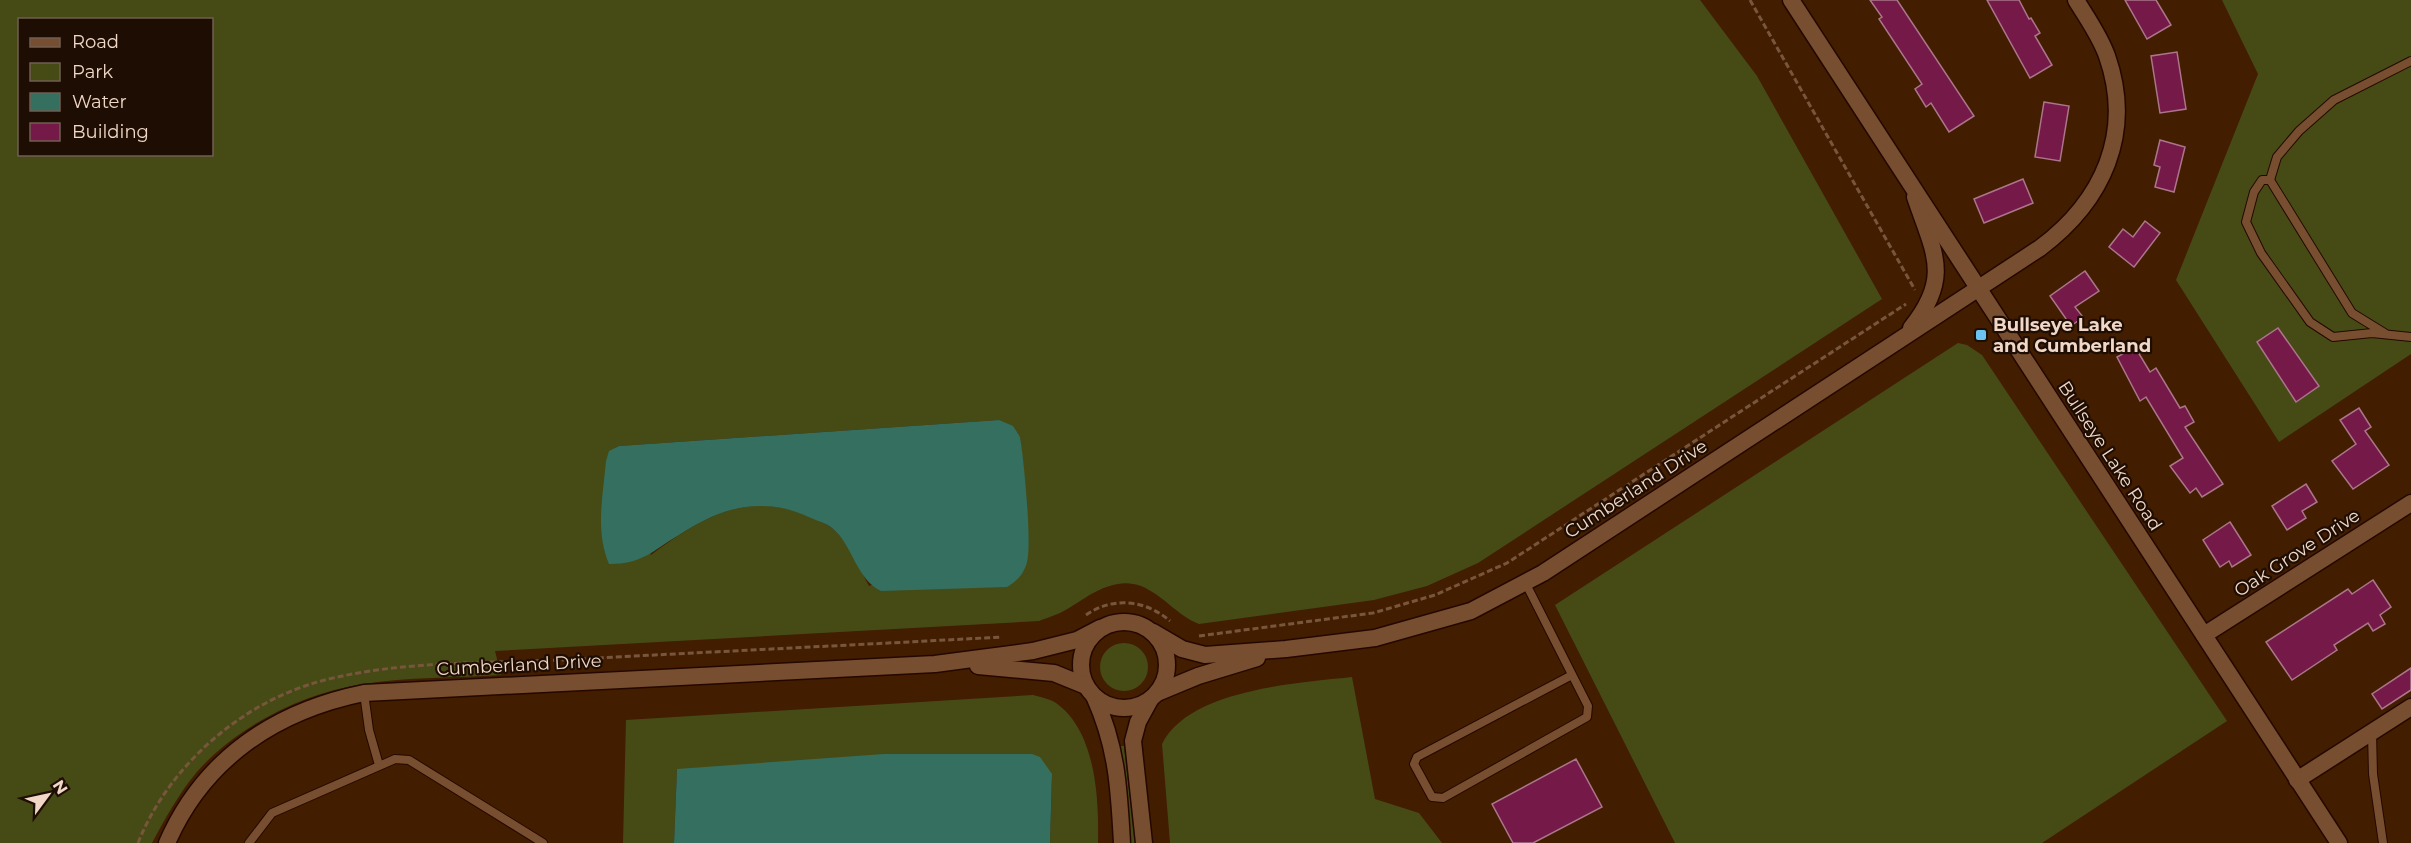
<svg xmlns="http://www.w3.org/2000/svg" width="2411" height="843" viewBox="0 0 2411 843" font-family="Montserrat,sans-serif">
  <rect width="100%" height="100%" fill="#431d00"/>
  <g fill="#464b16" fill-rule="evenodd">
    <path d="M0,0H1700L1757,76L1882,299L1478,563L1427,586L1374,600L1199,624C1178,616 1163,595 1141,586C1114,576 1090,595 1069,608C1060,614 1049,617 1039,621L495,651L501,675C455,678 408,677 363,684C303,693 235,727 196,773C178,795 165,819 152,843H0ZM20,20H212V154H20ZM999,420L1020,437L1027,525L869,586C859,567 849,542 832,528C824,522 812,517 803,514C744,491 698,520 651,555L609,452L619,446Z"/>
    <path d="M2222,0H2411V354L2279,442L2176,280L2258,74Z"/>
    <path d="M1958,343L1967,345L1982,355L2227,721L2042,843H1675L1555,605Z"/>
    <circle cx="1124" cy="667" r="24"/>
    <path d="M1352,677L1375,799L1419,813L1442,843H1170L1162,744C1189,689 1298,683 1352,677Z"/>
    <path d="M1033,695C1040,697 1050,699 1056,703C1096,731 1099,799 1098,843H1050L1052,774L677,769L674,843H623L626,720Z"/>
    <path d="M1121,746H1124L1135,843H1130Z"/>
  </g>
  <g fill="#356f5f">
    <path d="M999,420L1013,426L1020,437C1024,460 1032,543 1027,562C1024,574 1017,581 1007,587L881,591C856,579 853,545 832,528C826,523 818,521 811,518C763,495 722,507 679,535C652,551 643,564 609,564C595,531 603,496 606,461L609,451L619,446Z"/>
    <path d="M884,754H1032L1040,757L1052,774L1050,843H674L677,769Z"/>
  </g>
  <g fill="#741948" stroke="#ab768b" stroke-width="1.5">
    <path d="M1870,0H1897L1974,116L1949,132L1931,103L1926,107L1915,89L1922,84L1879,19L1882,17Z"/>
    <path d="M1987,0H2019L2029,19L2031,18L2040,33L2035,36L2052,65L2030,78Z"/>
    <path d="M2125,0H2156L2171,25L2147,39Z"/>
    <path d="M2177,52L2186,109L2160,113L2151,56Z"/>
    <path d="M2044,102L2069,106L2060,161L2035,157Z"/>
    <path d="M2160,140L2185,147L2174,192L2155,187L2160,167L2154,165Z"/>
    <path d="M2023,179L2033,203L1984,223L1974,199Z"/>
    <path d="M2145,221L2160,233L2134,267L2109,247L2123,229L2133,237Z"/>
    <path d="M2085,271L2099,291L2075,307L2083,317L2071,326L2050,296Z"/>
    <path d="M2278,328L2319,386L2296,402L2257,342Z"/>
    <path d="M2135,347L2150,372L2156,368L2180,408L2185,406L2194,422L2185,427L2223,484L2202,497L2196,488L2190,493L2170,466L2183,458L2146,397L2140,401L2117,357Z"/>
    <path d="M2359,408L2371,427L2365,431L2389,465L2353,489L2332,461L2356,444L2340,420Z"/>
    <path d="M2306,484L2317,502L2302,511L2306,518L2287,530L2272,506Z"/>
    <path d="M2230,522L2251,555L2232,567L2229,561L2220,567L2203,540Z"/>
    <path d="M2373,580L2391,607L2380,615L2385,624L2373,631L2368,623L2334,645L2337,650L2292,680L2266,642L2348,589L2352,594Z"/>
    <path d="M2411,668V690L2382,709L2372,694Z"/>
    <path d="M1576,759L1602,807L1533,843H1513L1492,804Z"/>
  </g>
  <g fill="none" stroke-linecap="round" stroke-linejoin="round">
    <g stroke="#240800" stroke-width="10">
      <g id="service">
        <path d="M2270,180L2277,157L2299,131L2334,100L2411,61"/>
        <path d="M2386,334L2352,313L2270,180H2262L2254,192L2246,222L2261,253L2310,322L2333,337L2372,333L2411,337"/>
        <path d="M1525,582L1588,706L1587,717L1443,798L1432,797L1414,764L1417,757L1572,675"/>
        <path d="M364,693L369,730L379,765"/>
        <path d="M2372,733L2373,774L2383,843"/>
        <path d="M249,843L272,813L395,759L409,760L543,843"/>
      </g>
    </g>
    <g stroke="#240800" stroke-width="19">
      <g id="minor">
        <path d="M1911,328C1952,277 1934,253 1915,197"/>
        <circle cx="1124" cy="665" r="43"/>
        <path d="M1153,632L1182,649L1205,655L1286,649L1375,638L1471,611L1543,573L2040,248C2103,201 2134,133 2107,56C2100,36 2087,18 2076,0"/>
        <path d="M2204,635L2411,503"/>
        <path d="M978,666L1054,673L1086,686"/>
        <path d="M1157,693L1198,676L1257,658"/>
        <path d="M1094,696C1117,747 1119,788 1122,843"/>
        <path d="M2297,780L2411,707"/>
        <path d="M167,843C204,758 276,711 364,693L935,664L1033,651L1077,640L1100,628"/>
        <path d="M1144,843L1133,741L1138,722L1150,700"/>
      </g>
    </g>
    <g stroke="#240800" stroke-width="19">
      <path id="tertiary" d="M1791,0L2339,843"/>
    </g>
    <g stroke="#78563c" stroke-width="3" stroke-dasharray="6 3" stroke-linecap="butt">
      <path d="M1750,0L1915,290"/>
      <path d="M1086,615C1113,596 1146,600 1170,621"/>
      <path d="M1199,636L1373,613L1435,595L1507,563L1906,304"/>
      <path d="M138,843C167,770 234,709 308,685C381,661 484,663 560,660C708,652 855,645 1002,637"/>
    </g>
    <use href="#service" stroke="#784e31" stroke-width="8"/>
    <use href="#minor" stroke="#784e31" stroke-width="16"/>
    <use href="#tertiary" stroke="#784e31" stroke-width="16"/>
  </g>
  <rect fill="#6bc3f2" stroke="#1e0d03" stroke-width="2" x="1975" y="329" width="12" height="12" rx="3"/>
  <g text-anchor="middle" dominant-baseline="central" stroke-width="4.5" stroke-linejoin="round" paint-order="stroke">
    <g font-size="18" font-weight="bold" fill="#f1d7c7" stroke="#1e0d03" text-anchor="start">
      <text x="1993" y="325">Bullseye Lake<tspan x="1993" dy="21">and Cumberland</tspan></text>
    </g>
    <g font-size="18" fill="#f1d7c7" stroke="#1e0d03">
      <text transform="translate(2110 456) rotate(57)">Bullseye Lake Road</text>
      <text transform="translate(1636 489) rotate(-33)">Cumberland Drive</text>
      <text transform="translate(2297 553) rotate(-33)">Oak Grove Drive</text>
      <text transform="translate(519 665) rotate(-3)">Cumberland Drive</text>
    </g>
  </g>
  <rect x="18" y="18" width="195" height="138" fill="#1e0d03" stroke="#725e51" stroke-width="1.5"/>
  <rect x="30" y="38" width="30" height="9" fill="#784e31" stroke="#725e51" stroke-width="1.5"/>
  <text x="72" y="48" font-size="18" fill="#f1d7c7">Road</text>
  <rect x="30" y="63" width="30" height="18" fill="#464b16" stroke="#725e51" stroke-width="1.5"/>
  <text x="72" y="78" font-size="18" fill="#f1d7c7">Park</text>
  <rect x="30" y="93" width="30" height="18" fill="#356f5f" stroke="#725e51" stroke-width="1.5"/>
  <text x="72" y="108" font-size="18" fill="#f1d7c7">Water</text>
  <rect x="30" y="123" width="30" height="18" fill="#741948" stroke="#725e51" stroke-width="1.5"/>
  <text x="72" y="138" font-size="18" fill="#f1d7c7">Building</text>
  <g transform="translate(48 795) rotate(57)" stroke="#1e0d03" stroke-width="4.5" paint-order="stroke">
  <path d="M0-4.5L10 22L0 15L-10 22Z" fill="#f1d7c7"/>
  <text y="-9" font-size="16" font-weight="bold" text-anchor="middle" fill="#f1d7c7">N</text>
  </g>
</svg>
